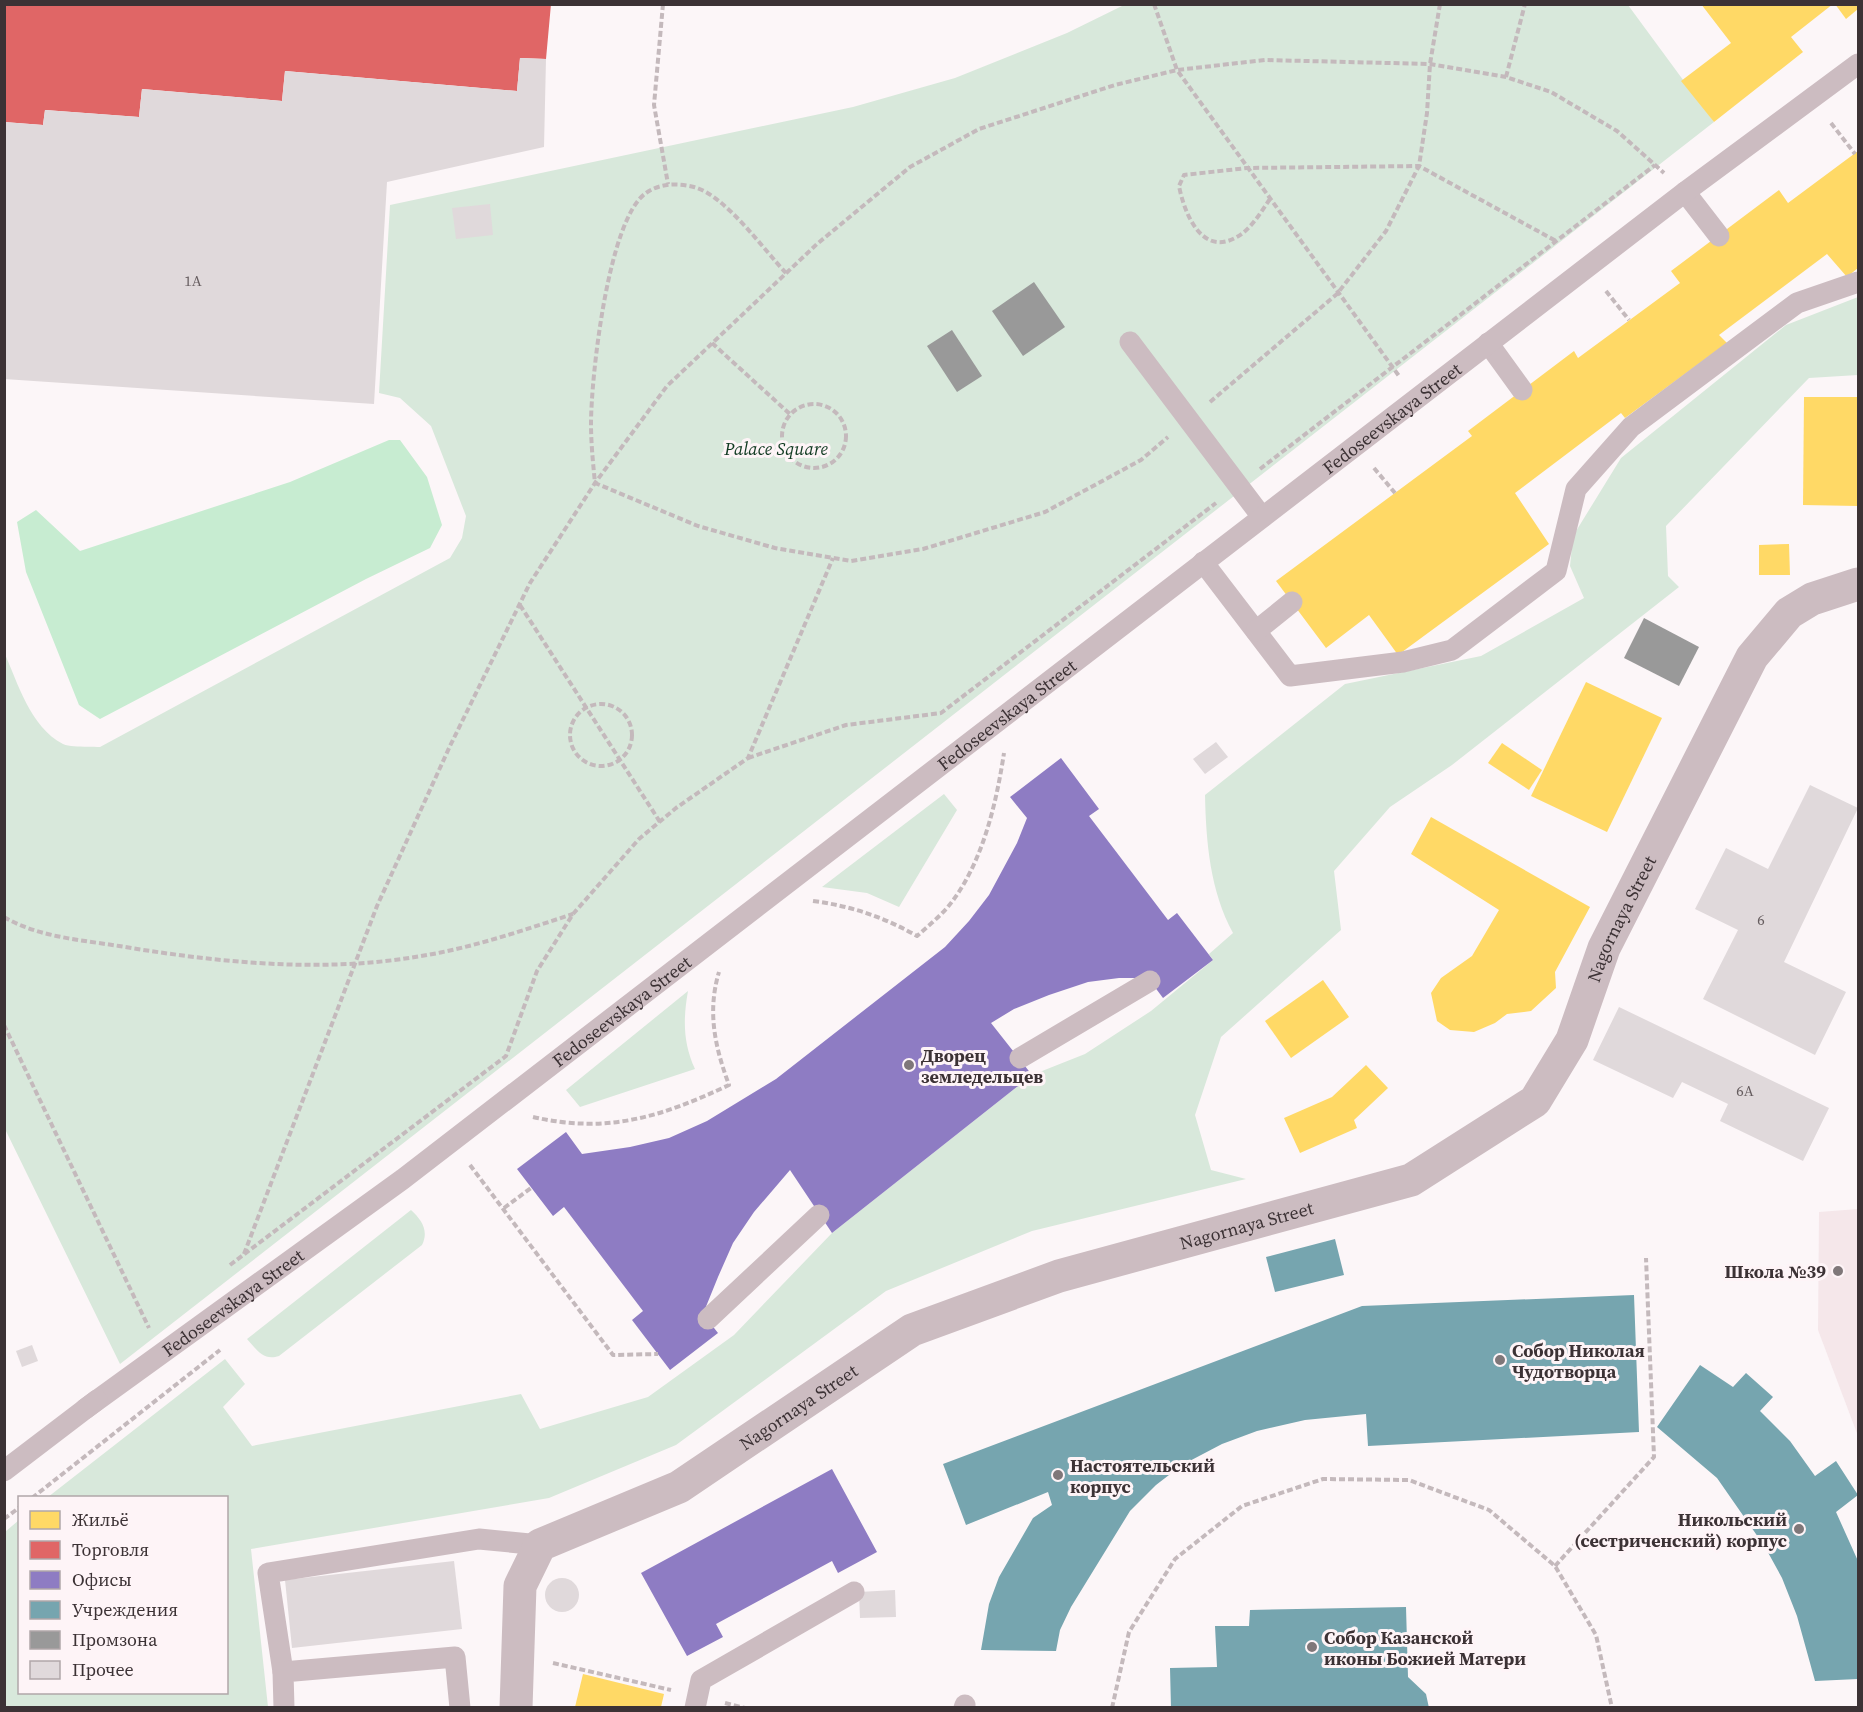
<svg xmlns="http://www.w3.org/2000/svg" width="1863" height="1712" viewBox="0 0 1863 1712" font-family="'Source Serif 4',serif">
  <rect width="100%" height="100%" fill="#fcf6f8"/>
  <path fill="#f5e7ea" d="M1858,1209V1436L1818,1330L1819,1212Z"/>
  <g fill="#d8e8db">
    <path d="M1124,5H1628L1714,122L120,1364L5,1129L4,652C18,683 30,727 63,744C72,748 89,746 100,747L450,558L462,538L466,516L431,426L400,398L379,393L390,205L853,107L955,78L1067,33Z"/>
    <path d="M1858,297V375L1809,378L1666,526L1668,576L1679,587L1452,765L1390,807L1334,871L1341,930L1221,1037L1195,1115L1211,1170L1246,1179L1032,1231L886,1291L676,1445L549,1498L251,1549L268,1707L5,1708V1532L19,1520L20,1692H226V1498L48,1497L225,1359L245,1384L223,1407L252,1446L521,1394L540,1429L648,1397L734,1335L832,1233L1032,1075L1085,1054L1151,1011L1213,960L1209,954L1233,933C1210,891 1206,842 1205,795L1345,684L1481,656L1584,598L1570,566L1573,536L1621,458L1786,325Z"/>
    <path d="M944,794L957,810L899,907L867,893L822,887Z"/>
    <path d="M688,991C683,1019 683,1043 695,1069L580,1107L566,1090Z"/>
    <path d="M411,1210C422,1220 429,1231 422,1245L279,1356C263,1361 257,1350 247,1339Z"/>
  </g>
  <path fill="#c7ecd1" d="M389,440H400L427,477L442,525L430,548L366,579L100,719L79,705L26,572L17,522L36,510L80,551L290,482Z"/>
  <g fill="#ffd966">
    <path d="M1701,4H1833L1791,37L1803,52L1714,122L1681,81L1731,43Z"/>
    <path d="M1835,4H1858V9L1846,19Z"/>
    <path d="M1858,151V268L1847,277L1827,254L1719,335L1727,343L1625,418L1621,413L1515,493L1549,544L1398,655L1369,615L1326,648L1276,581L1472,436L1468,431L1574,351L1578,358L1680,283L1671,271L1779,190L1788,203Z"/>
    <path d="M1804,397H1858V506L1803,505Z"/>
    <path d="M1789,544L1790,575H1759V545Z"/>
    <path d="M1586,682L1662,718L1607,832L1531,796Z"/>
    <path d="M1502,743L1542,770L1529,790L1488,763Z"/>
    <path d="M1431,817L1590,907L1555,972L1556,988L1531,1011L1507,1014L1495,1023L1474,1032L1450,1030L1437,1021L1431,993L1441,978L1472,956L1499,910L1411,854Z"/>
    <path d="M1323,980L1349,1017L1291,1058L1265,1021Z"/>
    <path d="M1366,1065L1388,1088L1354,1120L1357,1128L1300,1153L1284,1118L1332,1097Z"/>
    <path d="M583,1674L664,1694L661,1707H575Z"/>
  </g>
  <path fill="#e06666" d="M4,4H551L546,59L520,58L517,91L285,71L282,101L142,89L139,117L45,110L43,125L4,122Z"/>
  <g fill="#8e7cc3">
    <path d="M1061,758L1099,809L1089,816L1168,920L1177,913L1213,960L1163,998L1148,978H1119L1088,982L1049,995L1014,1009L991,1023L1032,1075L832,1233L790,1170L754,1212L733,1243L718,1277L703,1314L718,1333L670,1370L632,1320L643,1311L564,1207L553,1216L517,1169L566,1132L582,1154L630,1147L669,1138L707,1121L776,1079L945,947L969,921L989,895L1017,843L1027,818L1010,797Z"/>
    <path d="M832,1469L877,1552L838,1573L832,1561L716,1624L723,1637L687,1656L641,1573Z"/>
  </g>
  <g fill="#76a5af">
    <path d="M1335,1239L1344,1275L1275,1292L1266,1257Z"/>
    <path d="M1634,1295L1639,1432L1368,1446L1366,1414L1305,1420L1257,1431L1222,1444L1182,1465L1156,1485L1130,1511L1071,1607L1060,1630L1056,1651L981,1650L989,1604L999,1577L1033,1518L1052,1505L1048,1492L966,1525L943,1464L1362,1306Z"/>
    <path d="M1700,1365L1733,1387L1746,1373L1773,1397L1760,1411L1790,1441L1815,1476L1836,1461L1858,1495L1836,1512L1858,1561V1679L1815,1681L1797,1616L1782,1578L1765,1547L1717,1478L1657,1427Z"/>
    <path d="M1406,1607L1408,1677L1426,1694L1429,1708H1171L1170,1668L1217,1667L1215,1626H1249L1250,1610Z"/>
  </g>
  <g fill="#999">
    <path d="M1034,282L1065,327L1023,356L992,311Z"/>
    <path d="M952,330L982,376L957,392L927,346Z"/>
    <path d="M1644,618L1699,647L1679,686L1624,658Z"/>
  </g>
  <g fill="#e0d9db">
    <path d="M520,58L546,59L544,147L387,182L374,404L4,379V122L43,125L45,110L139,117L142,89L282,101L285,71L517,91Z"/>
    <path d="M490,204L493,235L456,239L452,208Z"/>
    <path d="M1216,742L1228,757L1205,774L1193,759Z"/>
    <path d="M1810,785L1858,808L1784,962L1846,992L1815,1055L1703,999L1738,930L1695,909L1726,848L1768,869Z"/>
    <path d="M1619,1007L1829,1108L1803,1161L1720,1121L1728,1104L1682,1082L1673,1098L1593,1060Z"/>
    <path d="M32,1345L38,1361L22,1367L16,1351Z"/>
    <path d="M454,1561L462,1629L292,1648L285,1580Z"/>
    <circle cx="562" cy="1595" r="17"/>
    <path d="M895,1590L896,1617L860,1618L859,1592Z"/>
  </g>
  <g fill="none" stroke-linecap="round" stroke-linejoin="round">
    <g stroke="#c4b9bc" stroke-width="4" stroke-dasharray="6 3" stroke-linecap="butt">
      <path d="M663,4L654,105L668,184"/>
      <path d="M1154,4L1177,70L1399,376"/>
      <path d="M1506,77L1525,4"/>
      <path d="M1831,123L1855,154"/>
      <path d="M1270,199C1260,213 1251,230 1235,238C1201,256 1184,212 1179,186L1184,175L1247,168L1419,166L1556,241"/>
      <path d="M786,273C764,250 725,195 694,187C678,183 660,183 646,193C608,219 591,378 591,424C591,443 593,463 595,483L698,526L775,548L851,561L923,549L1045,512L1141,460L1168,437"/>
      <path d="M1606,291L1629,320"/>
      <path d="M712,343L791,415"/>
      <path d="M1210,402L1337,294L1386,231L1419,166L1427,113L1430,64L1440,4"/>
      <circle cx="814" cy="436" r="32"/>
      <path d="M1374,468L1395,493"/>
      <path d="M1260,469L1655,165"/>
      <path d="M520,605L660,822"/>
      <circle cx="601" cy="735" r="31"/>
      <path d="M748,758L846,725L941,713L1216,503"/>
      <path d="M813,901C851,906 884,917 917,936C927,927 938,918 947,908C982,866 996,805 1004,753"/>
      <path d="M4,917C38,937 81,940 119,946C215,962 318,973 415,957C469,949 521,931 573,914"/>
      <path d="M4,1025L149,1328"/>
      <path d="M533,1117C608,1134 661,1117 729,1085C715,1047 707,1012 719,972"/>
      <path d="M470,1165L613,1355L658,1354"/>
      <path d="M504,1208L531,1188"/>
      <path d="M244,1254L377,906L450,746L530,583L595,483L667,386L817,244L910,167L979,129L1115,85L1177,70L1265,60L1430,64L1506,77L1551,92L1617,131L1664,173"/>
      <path d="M230,1265L506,1056L537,971L573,914L639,839L676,808L748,758L833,558"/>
      <path d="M32,1498L220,1350"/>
      <path d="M4,1519L20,1507"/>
      <path d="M1555,1566L1654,1457L1646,1258"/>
      <path d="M553,1663L671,1690"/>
      <path d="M725,1703L745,1708"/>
      <path d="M1112,1708L1129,1632L1175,1559L1242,1506L1323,1479L1409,1480L1489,1510L1555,1566L1596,1635L1612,1708"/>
    </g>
    <g stroke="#ccbcc1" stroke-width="21">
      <path d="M1685,192L1719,236"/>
      <path d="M1130,342L1262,517"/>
      <path d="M1488,343L1522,390"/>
      <path d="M1203,562L1290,676L1403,662L1452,650L1556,571L1576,489L1631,427L1797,303L1858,282"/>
      <path d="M1256,631L1292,602"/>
      <path d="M1020,1058L1150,981"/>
      <path d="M708,1319L819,1215"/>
      <path id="s1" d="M85,1409L403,1179L1685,192L1858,64"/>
      <path d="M4,1471L97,1400"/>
      <path d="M283,1672L268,1573L479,1539L540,1545"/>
      <path d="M284,1708L283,1672L455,1657L460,1708"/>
      <path d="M695,1708L701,1680L854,1592"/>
      <path d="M964,1708L965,1705"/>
    </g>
    <path stroke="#ccbcc1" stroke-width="33" id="s2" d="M516,1708L520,1586L540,1545L679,1487L912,1330L1059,1276L1411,1180L1535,1101L1572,1040L1604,948L1752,657L1789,613L1812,599L1858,584"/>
  </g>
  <g fill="#7f7779" stroke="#fef4f7" stroke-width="2">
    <circle cx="909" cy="1065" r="6"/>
    <circle cx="1838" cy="1271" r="6"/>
    <circle cx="1500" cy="1360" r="6"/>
    <circle cx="1058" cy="1475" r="6"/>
    <circle cx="1799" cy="1529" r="6"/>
    <circle cx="1312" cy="1647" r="6"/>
  </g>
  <g text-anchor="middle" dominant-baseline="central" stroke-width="6" stroke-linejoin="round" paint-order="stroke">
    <g font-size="15" fill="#655c5e">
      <text x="193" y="280">1А</text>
      <text x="1761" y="919">6</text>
      <text x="1745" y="1090">6А</text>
    </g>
    <g font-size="18" fill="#3c3235" stroke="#fef4f7">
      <text stroke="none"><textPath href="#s1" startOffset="1640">Fedoseevskaya Street</textPath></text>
      <text stroke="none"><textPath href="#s1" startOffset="1154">Fedoseevskaya Street</textPath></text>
      <text stroke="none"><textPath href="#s2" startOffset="1470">Nagornaya Street</textPath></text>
      <text stroke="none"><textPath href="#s1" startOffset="668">Fedoseevskaya Street</textPath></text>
      <text stroke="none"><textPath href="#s2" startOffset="950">Nagornaya Street</textPath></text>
      <text stroke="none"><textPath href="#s1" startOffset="182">Fedoseevskaya Street</textPath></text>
      <text stroke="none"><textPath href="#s2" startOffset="462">Nagornaya Street</textPath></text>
    </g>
    <g font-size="18" font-style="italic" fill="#103a21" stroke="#fef4f7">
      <text x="776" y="448">Palace Square</text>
    </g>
    <g font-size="18" font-weight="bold" fill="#3c3235" stroke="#fef4f7" text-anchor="start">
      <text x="921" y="1055">Дворец<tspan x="921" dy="21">земледельцев</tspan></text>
      <text x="1826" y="1271" text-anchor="end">Школа №39</text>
      <text x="1512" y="1350">Собор Николая<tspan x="1512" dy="21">Чудотворца</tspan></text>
      <text x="1070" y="1465">Настоятельский<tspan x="1070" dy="21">корпус</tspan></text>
      <text x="1787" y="1519" text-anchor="end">Никольский<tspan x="1787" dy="21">(сестриченский) корпус</tspan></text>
      <text x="1324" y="1637">Собор Казанской<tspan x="1324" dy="21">иконы Божией Матери</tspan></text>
    </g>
  </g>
  <rect width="1863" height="1712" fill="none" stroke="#3c3235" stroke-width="12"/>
  <rect x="18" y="1496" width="210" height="198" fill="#fef4f7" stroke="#b0a6a9" stroke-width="1.5"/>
  <rect x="30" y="1511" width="30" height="18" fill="#ffd966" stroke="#b0a6a9" stroke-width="1.5"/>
  <text x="72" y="1526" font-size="18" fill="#3c3235">Жильё</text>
  <rect x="30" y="1541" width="30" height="18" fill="#e06666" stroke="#b0a6a9" stroke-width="1.5"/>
  <text x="72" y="1556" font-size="18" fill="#3c3235">Торговля</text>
  <rect x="30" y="1571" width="30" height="18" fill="#8e7cc3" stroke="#b0a6a9" stroke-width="1.5"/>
  <text x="72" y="1586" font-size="18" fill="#3c3235">Офисы</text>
  <rect x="30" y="1601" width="30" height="18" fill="#76a5af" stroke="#b0a6a9" stroke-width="1.5"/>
  <text x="72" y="1616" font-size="18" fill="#3c3235">Учреждения</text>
  <rect x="30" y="1631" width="30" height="18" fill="#999999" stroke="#b0a6a9" stroke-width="1.5"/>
  <text x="72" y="1646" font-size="18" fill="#3c3235">Промзона</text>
  <rect x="30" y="1661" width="30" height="18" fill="#e0d9db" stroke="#b0a6a9" stroke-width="1.5"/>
  <text x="72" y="1676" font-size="18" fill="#3c3235">Прочее</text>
</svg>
